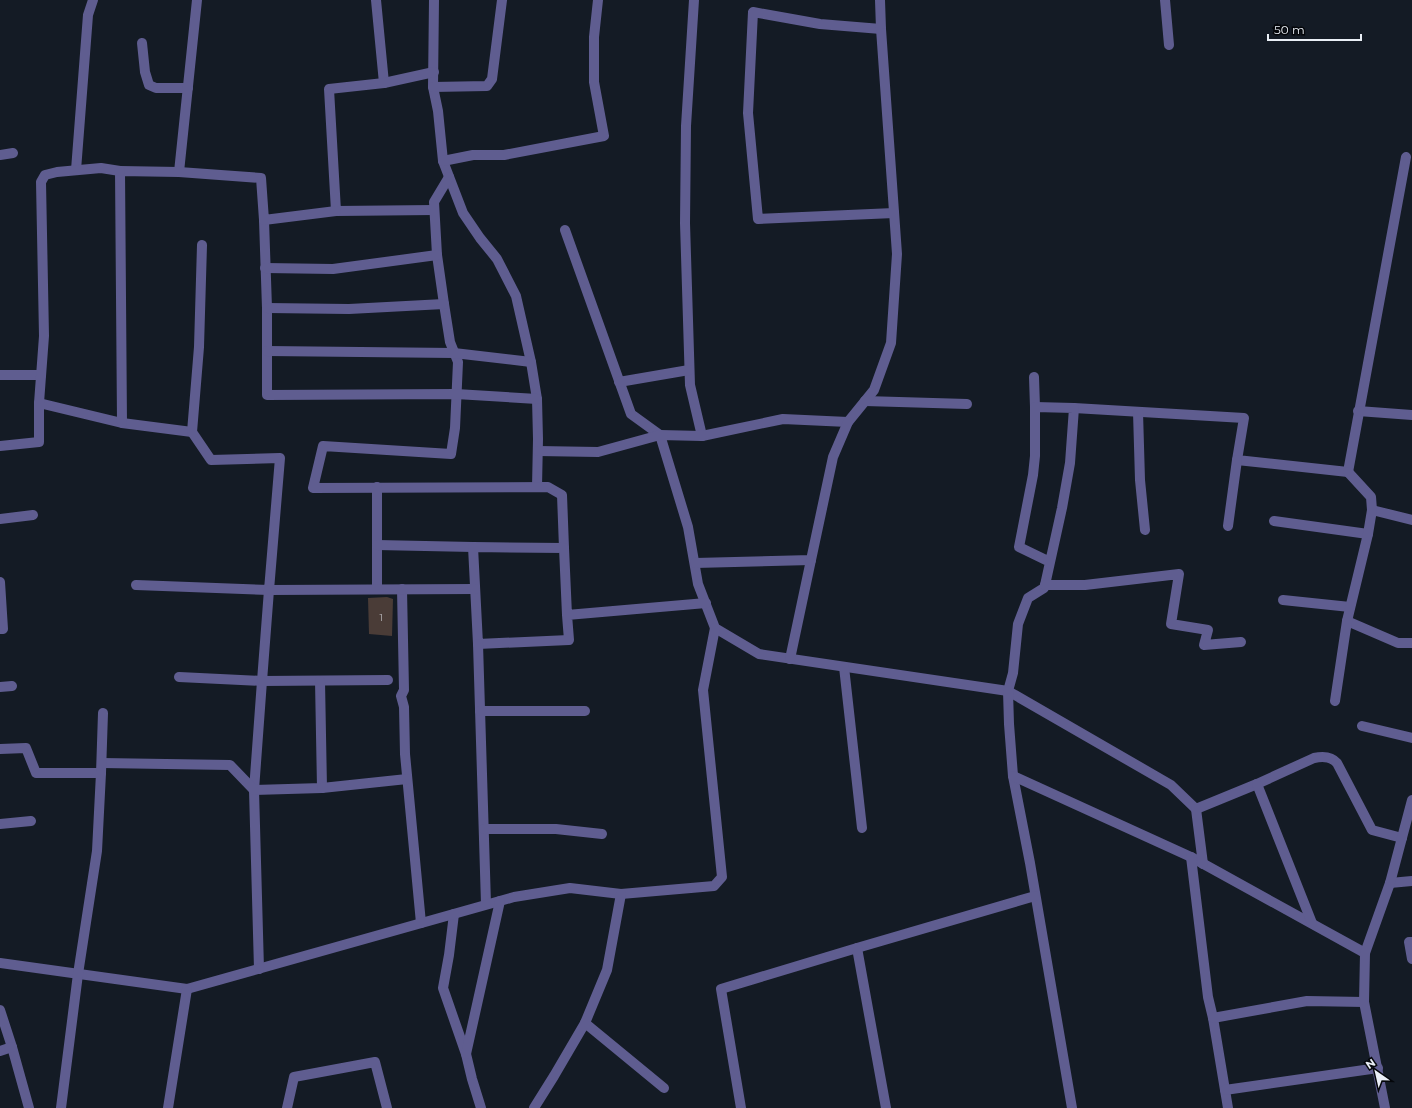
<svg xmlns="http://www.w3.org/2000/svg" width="1412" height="1108" viewBox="0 0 1412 1108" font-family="Montserrat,sans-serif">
  <rect width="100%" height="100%" fill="#141b25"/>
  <path fill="#4a3c37" d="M387,597L393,599L392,636L369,634L368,598Z"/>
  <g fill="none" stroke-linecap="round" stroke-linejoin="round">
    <g stroke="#5f5d90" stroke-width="10">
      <path d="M376,0L384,83"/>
      <path d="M434,0L433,87L438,111L443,161L463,213L480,238L497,259L516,296L531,362L537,399L538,439L537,487"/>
      <path d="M694,0L686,126L685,223L690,385L702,436"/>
      <path d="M1165,0L1169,45"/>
      <path d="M881,29L820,24L753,12L748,113L758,219L894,213"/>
      <path d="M142,43L145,72L149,85L156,88H188"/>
      <path d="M434,72L384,83L329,89L336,211L434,210"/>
      <path d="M433,87L487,86L492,79L502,0"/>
      <path d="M0,155L13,153"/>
      <path d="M443,161L473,155H504L604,136L594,82V37L598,0"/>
      <path d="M76,170L88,15L93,0"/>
      <path d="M179,172L197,0"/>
      <path d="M449,177L434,202L437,255L444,304L450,342L458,362L455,428L451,454L323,446L313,488L548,487L562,495L564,548"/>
      <path d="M264,220L267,308V395L456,394L537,399"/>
      <path d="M565,230L631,414L660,435L688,527L698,584L715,628L759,654L1008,691L1171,785L1196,809L1257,784L1314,758C1323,756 1331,756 1337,763L1372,830L1402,838"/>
      <path d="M265,268L333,269L437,255"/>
      <path d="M267,308L349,309L444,304"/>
      <path d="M267,351L454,353L531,362"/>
      <path d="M0,375H41"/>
      <path d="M1034,377L1035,407"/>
      <path d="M619,382L689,370"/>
      <path d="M865,401L967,404"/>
      <path d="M39,403L122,423L192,432"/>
      <path d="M1074,408L1244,418L1237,460L1348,472L1406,157"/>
      <path d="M1358,411L1412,415"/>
      <path d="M1138,412L1140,480L1145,530"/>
      <path d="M122,423L120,171L179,172L261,178L264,220L336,211"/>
      <path d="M0,446L39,442V403L44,336L41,182L45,175L57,172L101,168L120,171"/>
      <path d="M538,451L598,452L660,435L702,436L783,419L848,422"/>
      <path d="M377,487V589"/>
      <path d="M1372,510L1412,520"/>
      <path d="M0,519L33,515"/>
      <path d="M1274,521L1368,534"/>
      <path d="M1228,526L1237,460"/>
      <path d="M377,545L473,547"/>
      <path d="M1050,562L1019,547L1033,475L1035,456V407L1074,408L1070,463L1062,508L1045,585L1044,588L1028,598L1018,624L1013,673L1008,691L1009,724L1013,776L1030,863L1072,1108"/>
      <path d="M695,563L811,560L833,457L848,422L874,390L891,343L897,254L881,29L880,0"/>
      <path d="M0,582L3,629H0"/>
      <path d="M136,585L269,590L280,458L211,460L192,432L199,347L202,245"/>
      <path d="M1045,585H1085L1179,574L1171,624L1208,630L1204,645L1241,642"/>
      <path d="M402,589L404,690L401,696L404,707L405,754L421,923"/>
      <path d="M1283,600L1350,607"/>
      <path d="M567,615L564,548L473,547L478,644L569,640L567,615L706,603"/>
      <path d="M1347,621L1398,643H1412"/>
      <path d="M478,644L486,904"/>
      <path d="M790,659L811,560"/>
      <path d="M844,667L862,828"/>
      <path d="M179,677L262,681L254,790L259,969"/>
      <path d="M388,680L262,681L269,590L475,589"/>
      <path d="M0,687L12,686"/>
      <path d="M1335,701L1347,621L1368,534L1372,510L1371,497L1348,472"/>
      <path d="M480,711H585"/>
      <path d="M1362,726L1412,738"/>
      <path d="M0,749L26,748L36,773H101"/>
      <path d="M102,763L230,765L254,790L322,788L320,681"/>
      <path d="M1013,776L1191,857L1365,953"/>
      <path d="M1257,784L1312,923"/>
      <path d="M322,788L407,779"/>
      <path d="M1196,809L1203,864"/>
      <path d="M0,824L31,821"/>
      <path d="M484,829H556L602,834"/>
      <path d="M1191,857L1208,997L1213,1018L1228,1108"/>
      <path d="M1390,883L1412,881"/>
      <path d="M454,914L449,955L443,988L466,1054L472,1079L481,1108"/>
      <path d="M1412,942H1409L1412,959"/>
      <path d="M857,948L1035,896"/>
      <path d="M0,963L187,989L514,897L570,888L621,894L714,886L722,877L703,690L715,628"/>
      <path d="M0,1010L12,1047L29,1108"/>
      <path d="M1213,1018L1307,1001L1364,1002"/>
      <path d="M585,1023L664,1088"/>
      <path d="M0,1051L12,1047"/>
      <path d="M466,1054L500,901"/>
      <path d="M1225,1090L1378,1068"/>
      <path d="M61,1108L78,974L97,851L101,773L103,713"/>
      <path d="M168,1108L187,989"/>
      <path d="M287,1108L294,1077L375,1062L387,1108"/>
      <path d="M534,1108L554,1076L585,1023L607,970L621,894"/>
      <path d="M741,1108L721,989L857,948L886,1108"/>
      <path d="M1385,1108L1364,1002L1365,953L1390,883L1412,800"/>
    </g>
  </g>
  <g text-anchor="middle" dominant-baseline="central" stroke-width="4" stroke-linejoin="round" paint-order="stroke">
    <g font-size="9" fill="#c2c2c6">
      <text x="381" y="617">1</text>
    </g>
  </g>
  <g transform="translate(1376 1072) rotate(326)" stroke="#04060a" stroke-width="3" paint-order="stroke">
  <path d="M0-3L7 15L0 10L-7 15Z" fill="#eaeff6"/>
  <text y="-6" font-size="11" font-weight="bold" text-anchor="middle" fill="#eaeff6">N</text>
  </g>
  <path d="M1268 34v6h93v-6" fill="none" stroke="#eaeff6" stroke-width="2"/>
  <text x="1274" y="34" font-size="12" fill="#eaeff6" stroke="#04060a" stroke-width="3" paint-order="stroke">50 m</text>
</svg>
